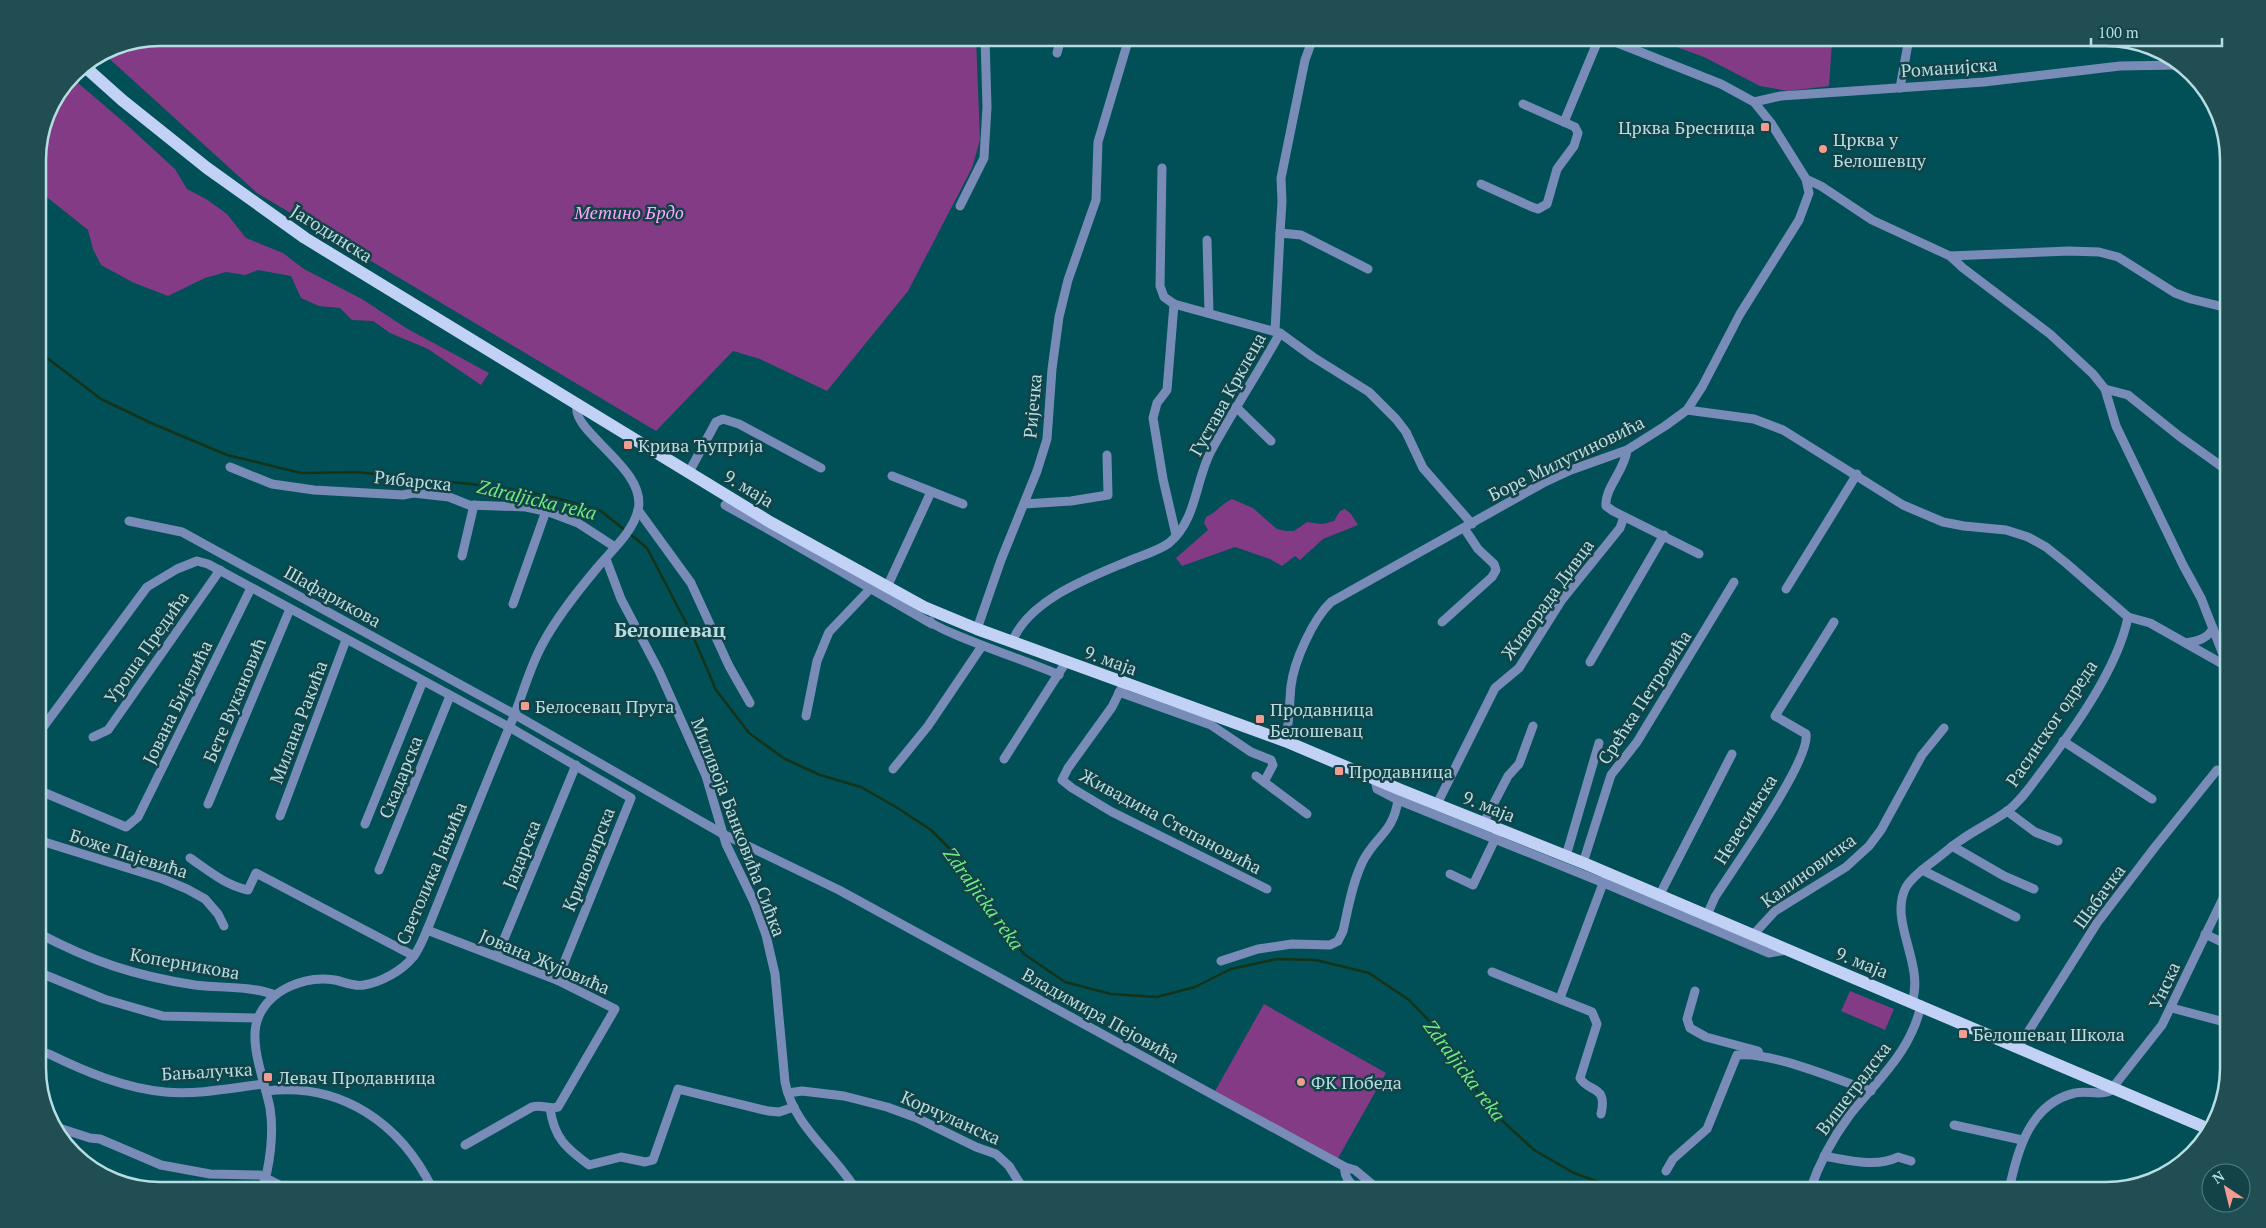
<svg xmlns="http://www.w3.org/2000/svg" width="2266" height="1228" viewBox="0 0 2266 1228" font-family="'PT Serif',serif">
  <rect width="100%" height="100%" fill="#014f57"/>
  <g fill="#833b85">
    <path d="M160,38H976L980,140L972,168L908,291L827,391L760,359L733,351L656,431L257,193L103,53L113,47Z"/>
    <path d="M1652,38H1842L1841,41L1832,42L1829,86L1788,91L1760,86L1704,57Z"/>
    <path d="M71,77L126,124L175,169L187,189L206,199L227,214L246,238L283,253L304,269L362,299L406,328L489,373L481,385L428,349L390,333L373,321L352,320L340,308L319,306L301,298L291,276L258,270L245,275L226,272L205,278L168,296L132,282L101,265L93,249L88,230L38,190V152L47,113Z"/>
    <path d="M1232,499L1253,508L1277,529L1286,531H1294L1307,522L1322,524L1334,521L1340,511L1345,509L1351,514L1358,525L1323,539L1300,560L1295,556L1282,566L1270,559L1235,547L1182,566L1176,558L1208,530L1204,523L1206,517C1217,512 1221,504 1232,499Z"/>
    <path d="M1850,991L1894,1009L1885,1030L1841,1011Z"/>
    <path d="M1264,1004L1386,1073L1337,1160L1215,1091Z"/>
  </g>
  <g fill="none" stroke-linecap="round" stroke-linejoin="round">
    <g stroke="#143419" stroke-width="2.5">
      <path d="M38,351L101,399L151,423L227,455L301,473L356,472L499,487L556,498L601,511L626,531"/>
      <path d="M630,534L647,548L693,636L716,690L749,733L785,759L820,775L861,787L896,807L931,830L959,858L979,889L994,916L1024,954L1065,982L1111,994L1157,997L1195,987L1231,969L1277,959L1316,960L1369,973L1409,1000L1436,1028L1459,1067L1493,1112L1534,1150L1574,1173L1620,1190"/>
    </g>
    <g stroke="#798cb8" stroke-width="9">
      <path d="M1605,38L1721,84L1754,102L1771,123L1806,179L1821,186L1872,220L1950,256L1963,268L2050,334L2093,374L2105,389L2116,426L2183,565L2201,598L2228,667"/>
      <path d="M1057,53L1061,38"/>
      <path d="M1900,88L1909,38"/>
      <path d="M1754,102L1781,96L1984,82L2120,66L2178,65"/>
      <path d="M1564,122L1599,38"/>
      <path d="M1162,168L1160,286L1164,297L1174,304L1280,333L1313,357L1369,392L1396,419L1406,432L1423,468L1472,524"/>
      <path d="M1481,184L1532,207L1538,209L1547,204L1557,169L1574,146L1578,133L1575,127L1523,104"/>
      <path d="M960,206L984,158L987,107L985,38"/>
      <path d="M1280,233L1282,202L1281,178L1305,60L1313,38"/>
      <path d="M1207,240L1209,313"/>
      <path d="M1950,256L2069,251L2099,252L2118,257L2175,293L2191,299L2228,308"/>
      <path d="M1174,304L1167,390L1157,403L1153,418L1163,479L1176,535"/>
      <path d="M1275,331L1280,233L1301,235L1368,269"/>
      <path d="M2105,389L2128,395L2179,436L2228,471"/>
      <path d="M1236,407L1271,441"/>
      <path d="M1687,410L1754,419L1783,430L1903,505L1943,522L1964,526L2006,530L2028,537L2046,547L2066,563L2128,617L2150,623L2228,667"/>
      <path d="M1627,450C1625,470 1604,489 1606,506L1613,511L1699,554"/>
      <path d="M230,467L272,484L314,490L403,495L413,493L449,497L469,505L526,507L549,512L578,523L615,547"/>
      <path d="M689,472L716,422L723,419L739,424L821,468"/>
      <path d="M892,476L963,504"/>
      <path d="M1024,504L1071,501L1108,495L1107,455"/>
      <path d="M725,505L768,529"/>
      <path d="M638,510L691,583L729,666L750,703"/>
      <path d="M764,518L768,529L932,624"/>
      <path d="M129,521L182,532L514,714L723,834L839,890L1345,1167L1355,1170L1379,1190"/>
      <path d="M462,556L474,505"/>
      <path d="M606,559L621,599L659,671L706,776L726,844L754,902L766,935L775,974L785,1082C793,1126 835,1154 856,1190"/>
      <path d="M887,587L931,492"/>
      <path d="M1786,589L1857,474"/>
      <path d="M513,604L546,511"/>
      <path d="M930,621C936,631 1039,665 1059,675"/>
      <path d="M1442,622L1492,577L1496,570L1494,564L1478,549L1464,528"/>
      <path d="M977,629L1001,560L1037,471L1047,439L1052,369L1059,317L1068,280L1096,200L1098,142L1129,38"/>
      <path d="M1012,642C1029,599 1091,577 1131,560C1143,555 1158,551 1169,543C1197,520 1195,481 1211,451C1233,411 1258,373 1280,333"/>
      <path d="M2186,643C2197,641 2208,639 2213,628"/>
      <path d="M1590,662L1664,535"/>
      <path d="M1124,683L1112,707L1068,768L1062,780L1072,788L1112,812L1267,889"/>
      <path d="M1119,692L1211,725L1251,752L1271,760L1273,765L1264,782"/>
      <path d="M806,716L817,661L829,632L870,589"/>
      <path d="M38,734L147,587L177,569L197,561L208,564L509,727L631,798L557,980"/>
      <path d="M93,737L108,730L220,570"/>
      <path d="M1285,741C1290,722 1289,705 1291,686C1294,661 1313,619 1331,602L1543,483L1571,470L1627,450L1665,426L1687,410L1702,387L1740,314L1799,220L1809,193L1806,179"/>
      <path d="M2063,741L2152,799"/>
      <path d="M1004,759L1066,662"/>
      <path d="M893,769L928,726L982,646"/>
      <path d="M1256,776L1307,814"/>
      <path d="M1375,779L1377,789L1398,800L1604,883L1769,953L1787,950"/>
      <path d="M38,790L126,827L138,817L251,588"/>
      <path d="M208,804L290,609"/>
      <path d="M1437,804L1495,688L1519,668L1561,601L1620,528L1624,517"/>
      <path d="M2007,811L2035,832L2058,841"/>
      <path d="M280,816L346,640"/>
      <path d="M1484,822L1508,776L1519,764L1533,726"/>
      <path d="M365,824L423,681"/>
      <path d="M38,840L163,879L187,889L205,899L218,914L224,926"/>
      <path d="M1952,846L2004,876L2034,889"/>
      <path d="M1566,856L1599,743"/>
      <path d="M190,858C209,871 225,885 248,890L256,873L414,956"/>
      <path d="M1583,863L1611,775L1637,742L1734,582"/>
      <path d="M379,870L450,696"/>
      <path d="M1922,870L2016,917"/>
      <path d="M1450,874L1473,885L1497,835"/>
      <path d="M1659,896L1732,754"/>
      <path d="M1707,915L1715,897C1732,870 1811,760 1806,734L1775,716L1834,622"/>
      <path d="M427,930L557,980L615,1009L558,1107C550,1110 542,1104 532,1107L465,1145"/>
      <path d="M38,933C91,961 135,976 195,985C219,988 253,986 275,995"/>
      <path d="M2205,934L2228,945"/>
      <path d="M1753,935L1775,911L1846,867L1869,846L1881,830L1922,755L1944,728"/>
      <path d="M497,956L576,765"/>
      <path d="M1221,961L1258,949L1292,944L1330,945L1338,941L1343,931C1348,909 1352,884 1362,863C1374,837 1393,834 1398,800"/>
      <path d="M38,972L104,999L163,1016L258,1018"/>
      <path d="M1492,972L1592,1012L1597,1024L1580,1078C1588,1093 1608,1084 1601,1114"/>
      <path d="M1695,991L1687,1019L1690,1028L1706,1037L1758,1051L1760,1056"/>
      <path d="M1560,998L1605,878"/>
      <path d="M1912,1002C1925,964 1888,921 1906,887C1912,877 1922,870 1931,863C1941,856 1950,847 1961,840C1975,830 1992,822 2006,812C2020,802 2029,788 2039,775C2071,733 2118,669 2128,617"/>
      <path d="M2172,1008L2228,1023"/>
      <path d="M2018,1048L2097,923L2155,847L2217,770"/>
      <path d="M38,1051L49,1054C86,1072 124,1088 165,1092C197,1095 232,1088 264,1084"/>
      <path d="M266,1091C341,1082 401,1123 433,1190"/>
      <path d="M788,1093L802,1091L844,1096L887,1107L917,1118L976,1147L996,1154L1009,1166L1024,1190"/>
      <path d="M550,1108C554,1138 566,1148 589,1165L621,1157L645,1162L653,1160L678,1089L768,1111L779,1112L794,1107"/>
      <path d="M1954,1125L2022,1140"/>
      <path d="M59,1128L90,1138L100,1139L161,1165L210,1174L260,1175L289,1190"/>
      <path d="M1824,1156C1847,1160 1876,1168 1898,1157L1911,1161"/>
      <path d="M1345,1167C1343,1176 1351,1183 1356,1190"/>
      <path d="M1666,1171L1673,1159L1707,1129L1737,1055C1771,1051 1837,1080 1871,1091"/>
      <path d="M262,1190C270,1166 274,1133 270,1108C265,1082 248,1043 258,1018C270,989 306,975 335,980C344,982 354,987 364,985C381,982 402,971 413,957C419,950 423,939 427,930C456,859 484,787 514,716C523,693 530,667 542,645C556,618 577,592 597,568C611,551 633,532 638,510C648,469 571,432 577,406"/>
      <path d="M1810,1190C1819,1164 1832,1139 1849,1116C1877,1080 1911,1052 1921,1005"/>
      <path d="M2009,1190C2017,1151 2030,1103 2075,1093C2087,1090 2100,1096 2110,1091L2162,1025L2228,888"/>
    </g>
    <path stroke="#c2d2f6" stroke-width="12" d="M84,66L122,100L207,168L305,238L770,522L924,607L977,629L1285,741L1401,790L1586,864L2209,1129"/>
  </g>
  <g fill="#f59c92" stroke="#134247" stroke-width="2">
    <rect x="1760" y="122" width="10" height="10" rx="2.5"/>
    <circle cx="1823" cy="149" r="5"/>
    <rect x="623" y="440" width="10" height="10" rx="2.5"/>
    <rect x="520" y="701" width="10" height="10" rx="2.5"/>
    <rect x="1255" y="714" width="10" height="10" rx="2.5"/>
    <rect x="1334" y="766" width="10" height="10" rx="2.5"/>
    <rect x="1958" y="1029" width="10" height="10" rx="2.5"/>
    <rect x="263" y="1072" width="10" height="10" rx="2.5"/>
    <circle cx="1301" cy="1082" r="5"/>
  </g>
  <g text-anchor="middle" dominant-baseline="central" stroke-width="5" stroke-linejoin="round" paint-order="stroke">
    <g font-size="18" fill="#b6dde2" stroke="#134247">
      <text transform="translate(1949 67) rotate(-4)">Романијска</text>
      <text transform="translate(332 233) rotate(32)">Јагодинска</text>
      <text transform="translate(1227 394) rotate(-61)">Густава Крклеца</text>
      <text transform="translate(1032 406) rotate(-85)">Ријечка</text>
      <text transform="translate(1566 458) rotate(-26)">Боре Милутиновића</text>
      <text transform="translate(413 480) rotate(6)">Рибарска</text>
      <text transform="translate(749 488) rotate(31)">9. маја</text>
      <text transform="translate(333 596) rotate(29)">Шафарикова</text>
      <text transform="translate(1547 599) rotate(-54)">Живорада Дивца</text>
      <text transform="translate(146 647) rotate(-55)">Уроша Предића</text>
      <text transform="translate(1111 660) rotate(20)">9. маја</text>
      <text transform="translate(1644 697) rotate(-57)">Срећка Петровића</text>
      <text transform="translate(234 700) rotate(-67)">Бете Вукановић</text>
      <text transform="translate(177 702) rotate(-64)">Јована Бијелића</text>
      <text transform="translate(298 722) rotate(-69)">Милана Ракића</text>
      <text transform="translate(2051 723) rotate(-56)">Расинског одреда</text>
      <text transform="translate(400 777) rotate(-68)">Скадарска</text>
      <text transform="translate(1489 806) rotate(22)">9. маја</text>
      <text transform="translate(1745 819) rotate(-58)">Невесињска</text>
      <text transform="translate(1171 821) rotate(28)">Живадина Степановића</text>
      <text transform="translate(739 827) rotate(69)">Миливоја Банковића Сићка</text>
      <text transform="translate(129 853) rotate(18)">Боже Пајевића</text>
      <text transform="translate(521 854) rotate(-68)">Јадарска</text>
      <text transform="translate(588 859) rotate(-68)">Кривовирска</text>
      <text transform="translate(1808 870) rotate(-36)">Калиновичка</text>
      <text transform="translate(431 873) rotate(-67)">Светолика Јањића</text>
      <text transform="translate(2099 896) rotate(-54)">Шабачка</text>
      <text transform="translate(545 961) rotate(23)">Јована Жујовића</text>
      <text transform="translate(1862 962) rotate(22)">9. маја</text>
      <text transform="translate(185 963) rotate(10)">Коперникова</text>
      <text transform="translate(2164 985) rotate(-65)">Унска</text>
      <text transform="translate(1101 1015) rotate(29)">Владимира Пејовића</text>
      <text transform="translate(207 1071) rotate(-3)">Бањалучка</text>
      <text transform="translate(1853 1088) rotate(-53)">Вишеградска</text>
      <text transform="translate(951 1117) rotate(24)">Корчуланска</text>
    </g>
    <g font-size="18" fill="#b6dde2" stroke="#134247" text-anchor="start">
      <text x="1755" y="127" text-anchor="end">Црква Бресница</text>
      <text x="1833" y="139">Црква у<tspan x="1833" dy="21">Белошевцу</tspan></text>
      <text x="638" y="445">Крива Ћуприја</text>
      <text x="535" y="706">Белосевац Пруга</text>
      <text x="1270" y="709">Продавница<tspan x="1270" dy="21">Белошевац</tspan></text>
      <text x="1349" y="771">Продавница</text>
      <text x="1973" y="1034">Белошевац Школа</text>
      <text x="278" y="1077">Левач Продавница</text>
      <text x="1311" y="1082">ФК Победа</text>
    </g>
    <g font-size="18" font-style="italic" fill="#fca5fc" stroke="#134247">
      <text x="629" y="212">Метино Брдо</text>
    </g>
    <g font-size="19" font-style="italic" fill="#6dec80" stroke="#134247">
      <text transform="translate(537 499) rotate(13)">Zdraljicka reka</text>
      <text transform="translate(984 898) rotate(54)">Zdraljicka reka</text>
      <text transform="translate(1465 1070) rotate(53)">Zdraljicka reka</text>
    </g>
    <g font-size="20" font-weight="bold" fill="#b6dde2" stroke="#134247">
      <text x="670" y="629">Белошевац</text>
    </g>
  </g>
  <path d="M0 0H2266V1228H0ZM160 46H2106A114 114 0 0 1 2220 160V1068A114 114 0 0 1 2106 1182H160A114 114 0 0 1 46 1068V160A114 114 0 0 1 160 46Z" fill="#204e53" fill-rule="evenodd"/>
  <path fill="none" stroke="#b6dde2" stroke-width="2.5" d="M160 46H2106A114 114 0 0 1 2220 160V1068A114 114 0 0 1 2106 1182H160A114 114 0 0 1 46 1068V160A114 114 0 0 1 160 46Z"/>
  <g transform="translate(2226 1188) rotate(325)"><circle r="24" fill="#134247" stroke="#548085"/>
  <path d="M0-4L9 19L0 12L-9 19Z" fill="#f59c92"/>
  <text y="-8" font-size="14" font-weight="bold" text-anchor="middle" fill="#b6dde2">N</text>
  </g>
  <path d="M2091 38v8h131v-8" fill="none" stroke="#b6dde2" stroke-width="2.5"/>
  <text x="2098" y="38" font-size="15" fill="#b6dde2" stroke="#134247" stroke-width="4" paint-order="stroke">100 m</text>
</svg>
